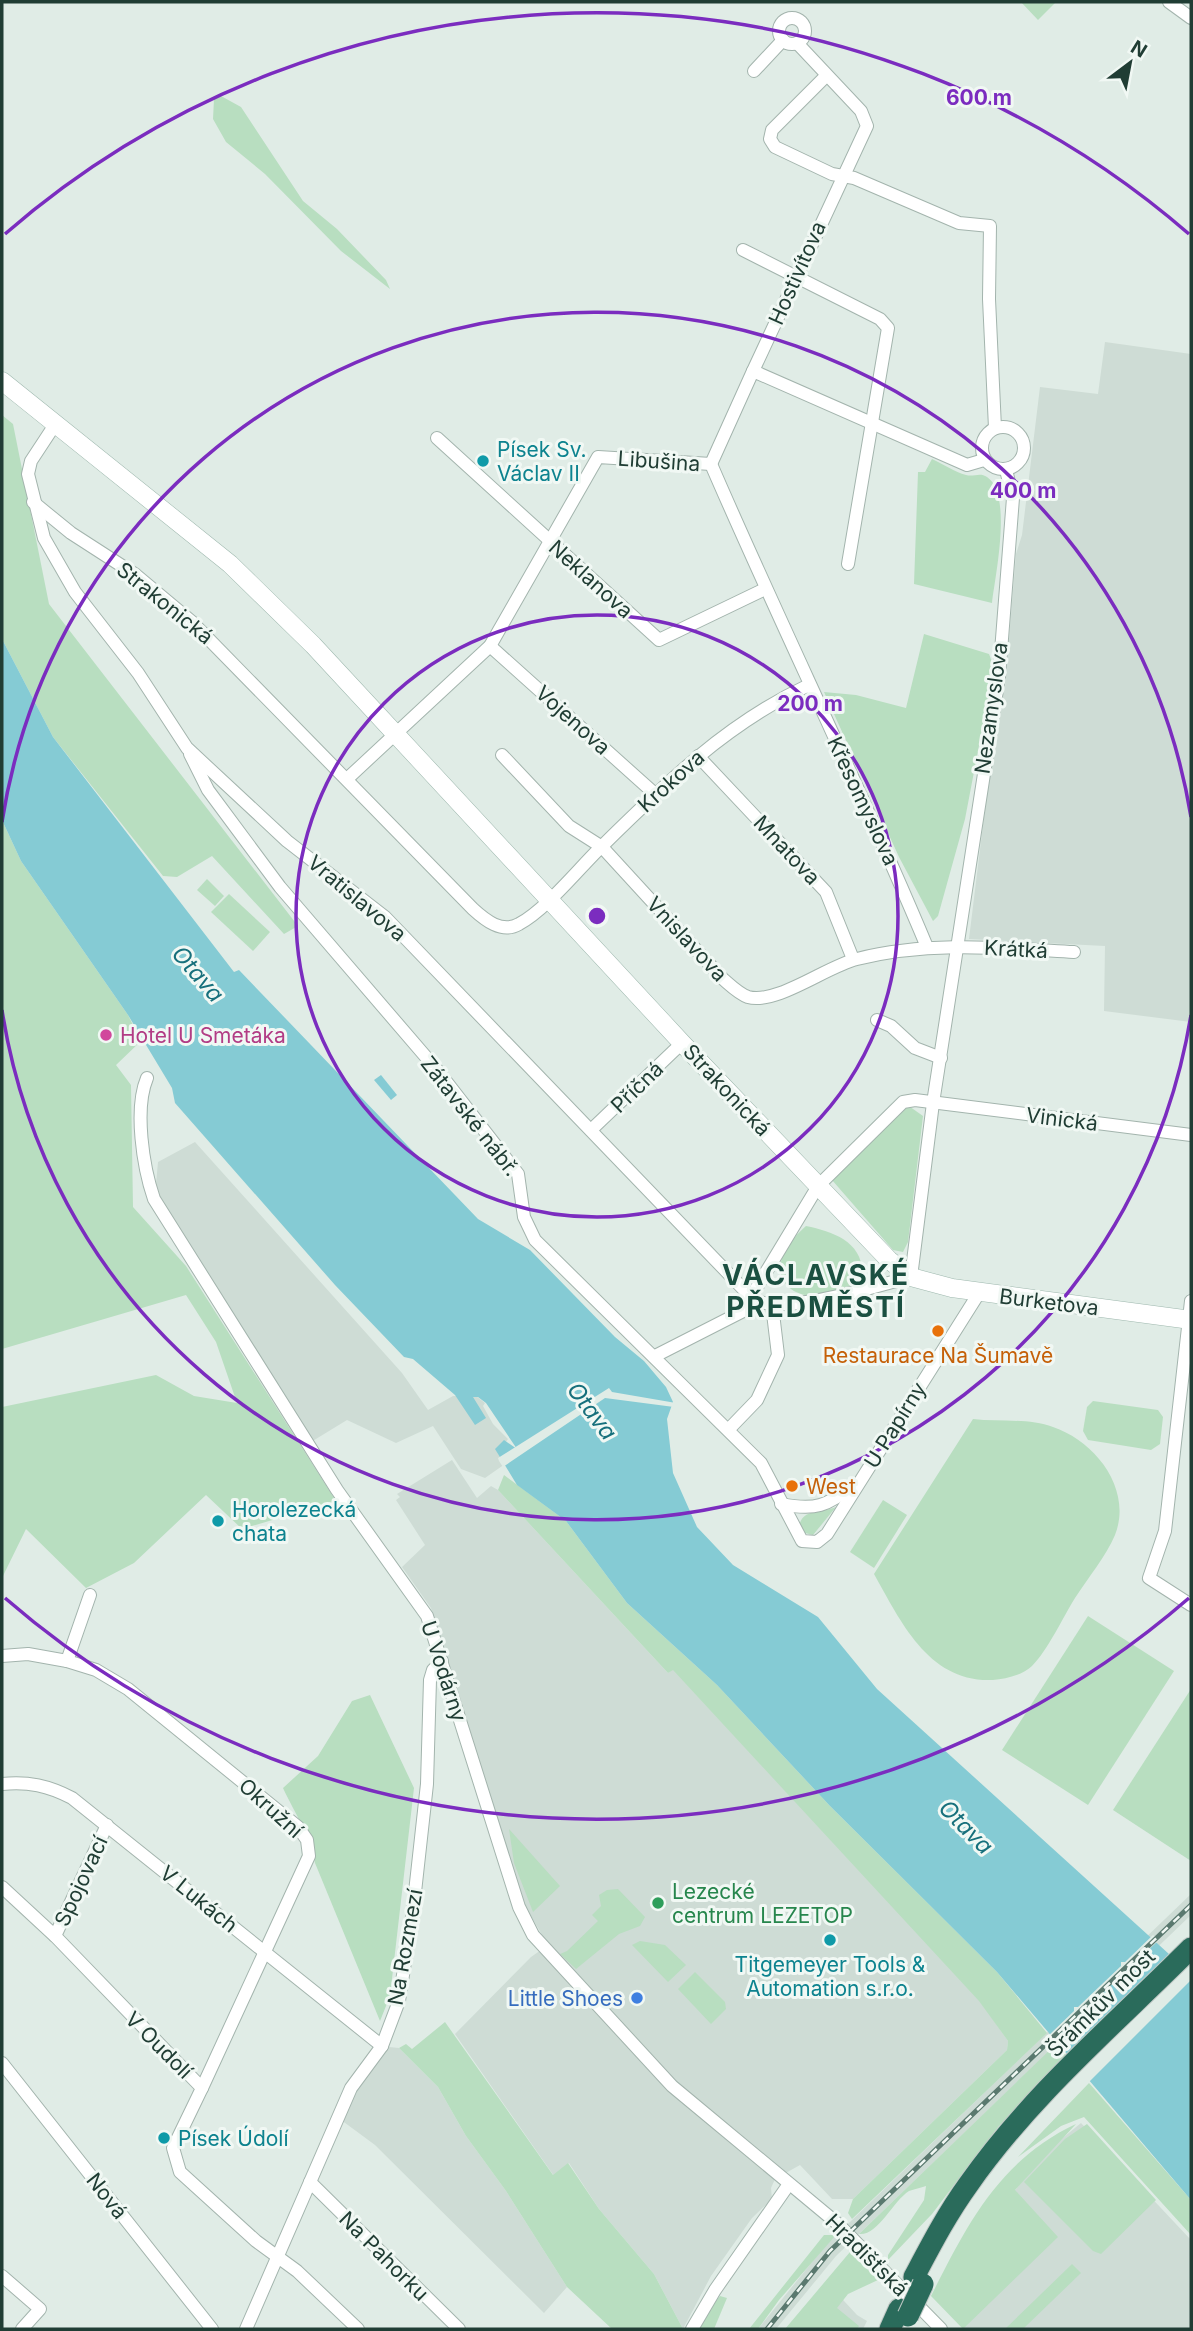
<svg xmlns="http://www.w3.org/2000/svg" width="1193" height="2331" viewBox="0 0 1193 2331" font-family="Inter,sans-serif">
  <rect width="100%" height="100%" fill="#e0ece6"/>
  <g fill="#cedcd5">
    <path d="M1105,342L1191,354V1022L1104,1011L1105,946L969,939L996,719L1005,687L1016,554L1022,535L1040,387L1098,394Z"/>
    <path d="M195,1142L402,1373L428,1410L453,1396H476L485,1403L483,1406L493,1424L508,1439L498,1453L505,1464L485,1478L461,1469L433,1426L396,1443L347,1420L311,1442L155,1195L158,1162Z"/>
    <path d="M452,1460L477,1498L491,1486L498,1490L668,1673L673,1669L980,2001L1008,2041L1007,2050L853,2199H832L800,2165L775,2179L771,2188L772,2199L752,2218L711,2276L683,2329L654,2274L599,2209L569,2163L554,2176L455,2034L531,1957L548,1945L524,1904L431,1608L402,1567L425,1545L396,1500L400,1497L397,1494Z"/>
    <path d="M1191,1894V1915L836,2256L776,2329H758L825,2246Z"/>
    <path d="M389,2047L399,2048L438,2087L466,2136L506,2191L567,2287L544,2313L375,2145L333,2114Z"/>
    <path d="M1081,2123L1191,2240V2329H963L997,2210L1059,2141Z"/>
    <path d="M832,2288L857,2315L867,2321L863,2329H795Z"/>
  </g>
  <g fill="#b8dec0">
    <path d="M1021,2H1056L1038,20Z"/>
    <path d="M221,96L241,107L303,201L337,229L386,280L390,289L341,251L265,174L226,142L213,119L214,99Z"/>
    <path d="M2,415L13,424L49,604L298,926L284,934L212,856L177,877L163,876L53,737L2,639Z"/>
    <path d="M932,459C943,464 955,472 966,475C974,477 980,472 987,477C1013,494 995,576 992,603L914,584L918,472H925Z"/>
    <path d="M924,634L989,654L994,667L965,819L938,916L933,921L899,857L824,692L856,695L906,708Z"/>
    <path d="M2,820L21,861L128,1015L141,1041L116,1065L131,1085L133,1207L186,1266L336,1501L242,1529L206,1495L134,1563L86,1588L26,1529L2,1578V1407L156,1375L194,1396L237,1403L216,1342L186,1295L2,1349Z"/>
    <path d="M207,879L224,896L215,906L197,890Z"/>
    <path d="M229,894L270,932L253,951L211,912Z"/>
    <path d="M906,1104L923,1116L908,1242L903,1252L893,1250L832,1180Z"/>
    <path d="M806,1226C835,1232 866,1243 862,1280C809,1320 743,1281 806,1226Z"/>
    <path d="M1093,1401L1158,1410L1163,1417L1160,1444L1151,1450L1088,1440L1083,1431L1087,1407Z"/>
    <path d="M973,1419C998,1422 1029,1418 1053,1427C1095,1441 1133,1489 1115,1535C1106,1556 1088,1578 1075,1598C1063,1617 1048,1650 1032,1666C1023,1675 1006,1679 993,1680C929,1683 901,1622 874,1574Z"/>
    <path d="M504,1475L566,1521L627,1603L717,1685L830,1806L997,1972L1047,2033L852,2219L848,2213L853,2199L1007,2050L1008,2041L979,2001L673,1670L668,1673L498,1490Z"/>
    <path d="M883,1500L907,1515L874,1568L850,1552Z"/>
    <path d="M836,1507L813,1535L805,1533L799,1526C803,1508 822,1513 836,1507Z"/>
    <path d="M1088,1616L1174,1671L1088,1805L1002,1750Z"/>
    <path d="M1191,1689V1861L1113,1810Z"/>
    <path d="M370,1695L414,1788L390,1996L380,2021L315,1863C310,1834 296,1816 283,1788L318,1756L352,1701Z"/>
    <path d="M509,1829L560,1886L533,1912L514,1863Z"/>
    <path d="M618,1889L645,1917L640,1926L619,1934L576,1969L560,1954L567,1951L598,1921L592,1915L601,1906L599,1895L607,1890Z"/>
    <path d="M640,1941L665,1945L686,1965L668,1982L632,1945Z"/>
    <path d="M695,1972L725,2002L726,2009L711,2024L678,1989Z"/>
    <path d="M445,2022L553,2175L568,2163L599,2209L654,2274L683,2329H612L567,2287L506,2191L466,2136L438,2087L399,2048L406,2044L412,2049Z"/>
    <path d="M1056,2044L1067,2057L999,2126L932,2214L888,2260V2255L924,2200L926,2186C921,2188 914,2189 909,2191C893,2201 878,2236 859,2234Z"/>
    <path d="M1089,2083L1191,2200V2235L1084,2117L1061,2126L1018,2157Z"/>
    <path d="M1076,2124L1015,2190L1058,2237L963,2329L931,2296C967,2225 999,2160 1076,2124Z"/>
    <path d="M1087,2124L1156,2200L1101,2254L1093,2251L1024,2182L1065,2139Z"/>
    <path d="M824,2235H836L779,2300L758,2329H749Z"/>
    <path d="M850,2252L878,2280L848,2294L837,2308L859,2326L857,2329H785Z"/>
    <path d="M1072,2264L1081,2273L1023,2329H1005Z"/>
    <path d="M720,2296L727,2298L714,2329H699L707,2312Z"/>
  </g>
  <g fill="#85cbd4">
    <path d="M2,639L53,737L234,972L239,970L478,1219L530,1250L615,1337L644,1361L666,1387L673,1402L667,1419L673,1473L697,1527L733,1565L818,1617L877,1689L1191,1974V2200L997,1972L830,1806L717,1685L627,1603L566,1521L517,1485L495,1449L504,1440L517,1449L486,1403L478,1397H473L486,1418L475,1425L455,1395L413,1359L404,1357L335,1285L175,1103L172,1088L128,1015L21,861L2,820Z"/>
    <path d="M381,1075L397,1095L391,1100L374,1080Z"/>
  </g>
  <g fill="#e0ece6">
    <path d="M609,1388L612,1392L676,1403L674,1407L605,1398L503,1467L499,1461L498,1458Z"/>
    <path d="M1153,1935L1159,1940L1130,1967V1972L1126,1971L1083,2012V2017L1079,2016L1051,2043L1046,2038L1074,2011V2007H1078L1121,1966V1962H1125Z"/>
    <path d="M1172,1952L1191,1969V1980L1086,2085L1064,2059Z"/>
  </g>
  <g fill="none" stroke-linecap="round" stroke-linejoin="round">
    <g stroke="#a3b4ad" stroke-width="14">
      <g id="street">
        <path d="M1169,2L1191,18"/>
        <circle cx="792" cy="31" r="13"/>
        <path d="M754,71L783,40"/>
        <path d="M826,76L772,130L770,139L775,147L832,174L854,178L959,223L990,226L989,299L995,428"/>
        <path d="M743,250L880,319L888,328L848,564"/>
        <path d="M753,371L867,126L861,111L797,43"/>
        <path d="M56,423L31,461L28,474L44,538L75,592L138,673L187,748L287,841L385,917L751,1297C776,1319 878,1285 911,1277L933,1103L999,677L1013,498L1006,470"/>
        <circle cx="1003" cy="448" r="21"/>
        <path d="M437,438L659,640L765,589"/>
        <path d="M711,464C781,626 859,784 927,947"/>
        <path d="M711,464L753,371L967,465L984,460"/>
        <path d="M33,502L71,533L136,575L191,621L473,909C485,920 502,934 519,924C544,911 576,872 597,851C662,787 725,724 809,685"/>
        <path d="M490,646L655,794"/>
        <path d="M190,754L208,790L280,887L438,1071L518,1174L524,1217L535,1240L761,1463L802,1541L817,1542L827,1534L979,1293"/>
        <path d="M502,755L569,826L602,847L723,979C730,985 739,994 748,997C777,1005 827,966 857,959C929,941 1001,948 1074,952"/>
        <path d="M698,756L826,892L853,959"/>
        <path d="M348,778L490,646L598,457L711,464"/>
        <path d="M877,1020L891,1026L915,1048L941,1058"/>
        <path d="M147,1078C134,1109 143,1167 154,1199L337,1490L427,1616L519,1907L533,1935L672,2086L838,2224L941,2329"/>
        <path d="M591,1130L682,1043"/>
        <path d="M751,1297L818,1186L903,1102L915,1100L1191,1135"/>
        <path d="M1191,1301L1165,1531L1149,1578L1191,1605"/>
        <path d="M655,1356L759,1303"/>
        <path d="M729,1429L757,1400L778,1355L772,1305"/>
        <path d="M781,1504C816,1511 826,1506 854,1485"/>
        <path d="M2,1656L28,1654L67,1661L96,1670L128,1689L298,1827L307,1840L309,1856L202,2088"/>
        <path d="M67,1661L90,1595"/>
        <path d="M2,1784C28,1781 49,1786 72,1798L382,2046"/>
        <path d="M2,1887L55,1936L202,2088L173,2148L180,2172L256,2241L297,2271L358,2329"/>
        <path d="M55,1936L107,1825"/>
        <path d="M2,2063L212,2329"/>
        <path d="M310,2182L459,2329"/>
        <path d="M2,2276L40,2309L22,2329"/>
        <path d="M246,2329L351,2088L382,2046L399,2001L413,1910L427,1784L430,1680L433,1670L442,1661"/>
        <path d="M692,2329L715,2290L789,2184"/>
      </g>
    </g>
    <g stroke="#9eb8ae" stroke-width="19">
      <path id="secondary" d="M2,381L230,564L313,645L682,1043L889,1260L911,1277L952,1288L1191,1320"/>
    </g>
    <g stroke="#c1c9c6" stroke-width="23">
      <g id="highway">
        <path d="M914,2277C931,2245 947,2214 968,2185C1030,2096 1115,2024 1191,1948"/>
        <path d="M890,2329L899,2309"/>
      </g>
    </g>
    <use href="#street" stroke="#fff" stroke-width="12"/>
    <use href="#secondary" stroke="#fff" stroke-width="18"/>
    <use href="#highway" stroke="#2a6b5b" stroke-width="21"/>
    <g stroke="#5a796f" stroke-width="5">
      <path id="rail" d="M767,2329L830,2251L1191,1905"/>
    </g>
    <use href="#rail" stroke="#f1f8f4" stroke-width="2.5" stroke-dasharray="8" stroke-linecap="butt"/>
    <g stroke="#c1c9c6" stroke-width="23" stroke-linecap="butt">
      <path id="highway-bridge" d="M908,2316L923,2284"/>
    </g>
    <use href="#highway-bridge" stroke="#2a6b5b" stroke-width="21"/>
  </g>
  <g fill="none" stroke="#7b2cbf" stroke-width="3.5">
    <circle cx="597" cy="916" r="301"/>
    <path d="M1191 1015A602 602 0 0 1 2 1010M2 822A602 602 0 0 1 1191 817"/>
    <path d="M1189 1598A903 903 0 0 1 5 1598M5 234A903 903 0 0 1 1189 234"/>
  </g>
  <g fill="#0f9aa8" stroke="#f1f8f4" stroke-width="2.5">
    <circle cx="483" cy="461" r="7"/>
    <circle cx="218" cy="1521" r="7"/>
    <circle cx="830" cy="1940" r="7"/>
    <circle cx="164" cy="2138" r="7"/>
  </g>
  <circle fill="#d1479c" stroke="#f1f8f4" stroke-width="2.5" cx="106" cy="1035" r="7"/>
  <g fill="#e8710a" stroke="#f1f8f4" stroke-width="2.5">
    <circle cx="938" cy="1331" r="7"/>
    <circle cx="792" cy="1486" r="7"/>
  </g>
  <circle fill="#2e9e5b" stroke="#f1f8f4" stroke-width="2.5" cx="658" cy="1903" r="7"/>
  <circle fill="#3f7fe0" stroke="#f1f8f4" stroke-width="2.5" cx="637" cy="1998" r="7"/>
  <g text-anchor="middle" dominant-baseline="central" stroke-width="6" stroke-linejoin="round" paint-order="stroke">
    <g font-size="21" fill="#203d34" stroke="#f1f8f4">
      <text transform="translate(797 273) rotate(-66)">Hostivítova</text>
      <text transform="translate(659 461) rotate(4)">Libušina</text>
      <text transform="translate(591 579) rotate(42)">Neklanova</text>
      <text transform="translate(165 603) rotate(39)">Strakonická</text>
      <text transform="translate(991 708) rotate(-82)">Nezamyslova</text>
      <text transform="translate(573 720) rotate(42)">Vojenova</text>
      <text transform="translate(671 781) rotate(-42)">Krokova</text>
      <text transform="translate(863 801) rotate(65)">Křesomyslova</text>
      <text transform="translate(787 850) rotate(47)">Mnatova</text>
      <text transform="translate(357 898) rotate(40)">Vratislavova</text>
      <text transform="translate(687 939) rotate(47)">Vnislavova</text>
      <text transform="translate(1016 949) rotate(3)">Krátká</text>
      <text transform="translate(637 1087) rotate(-44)">Příčná</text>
      <text transform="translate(727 1090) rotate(47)">Strakonická</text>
      <text transform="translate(470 1116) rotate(52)">Zátavské nábř.</text>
      <text transform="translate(1062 1119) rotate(7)">Vinická</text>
      <text transform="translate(1049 1302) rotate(7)">Burketova</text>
      <text transform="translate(895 1425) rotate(-58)">U Papírny</text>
      <text transform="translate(444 1671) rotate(72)">U Vodárny</text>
      <text transform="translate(271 1808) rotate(42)">Okružní</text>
      <text transform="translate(81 1881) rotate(-65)">Spojovací</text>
      <text transform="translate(199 1899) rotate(39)">V Lukách</text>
      <text transform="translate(405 1947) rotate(-80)">Na Rozmezí</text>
      <text transform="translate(1101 2003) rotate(-45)">Šrámkův most</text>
      <text transform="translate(159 2045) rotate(45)">V Oudolí</text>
      <text transform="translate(107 2196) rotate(52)">Nová</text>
      <text transform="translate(867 2255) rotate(45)">Hradišťská</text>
      <text transform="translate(384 2256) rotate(45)">Na Pahorku</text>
    </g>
    <g font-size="21" fill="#0d838f" stroke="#f1f8f4" text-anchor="start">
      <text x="497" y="449">Písek Sv.<tspan x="497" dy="24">Václav II</tspan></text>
      <text x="232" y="1509">Horolezecká<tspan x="232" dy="24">chata</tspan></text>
      <text x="830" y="1964" text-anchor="middle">Titgemeyer Tools &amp;<tspan x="830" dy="24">Automation s.r.o.</tspan></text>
      <text x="178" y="2138">Písek Údolí</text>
    </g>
    <g font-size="21" fill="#b23c85" stroke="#f1f8f4" text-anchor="start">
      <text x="120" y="1035">Hotel U Smetáka</text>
    </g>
    <g font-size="21" fill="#c56008" stroke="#f1f8f4">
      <text x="938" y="1355">Restaurace Na Šumavě</text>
      <text x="806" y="1486" text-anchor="start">West</text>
    </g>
    <g font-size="21" fill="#27864d" stroke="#f1f8f4" text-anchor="start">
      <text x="672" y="1891">Lezecké<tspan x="672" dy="24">centrum LEZETOP</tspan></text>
    </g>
    <g font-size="21" fill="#366cbe" stroke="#f1f8f4" text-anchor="end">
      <text x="623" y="1998">Little Shoes</text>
    </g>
    <g font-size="23" font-style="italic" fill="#17707c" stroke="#f1f8f4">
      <text transform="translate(198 974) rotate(49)">Otava</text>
      <text transform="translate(592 1411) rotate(53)">Otava</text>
      <text transform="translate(966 1827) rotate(45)">Otava</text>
    </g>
    <g font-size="28" font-weight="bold" letter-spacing="2" fill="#1b5041" stroke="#f1f8f4">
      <text x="816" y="1275">VÁCLAVSKÉ<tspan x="816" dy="32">PŘEDMĚSTÍ</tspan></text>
    </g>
  </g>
  <circle cx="597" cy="916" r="10" fill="#7b2cbf" stroke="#f1f8f4" stroke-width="3.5"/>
  <g font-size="21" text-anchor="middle" font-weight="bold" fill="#7b2cbf" stroke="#f1f8f4" stroke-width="6" stroke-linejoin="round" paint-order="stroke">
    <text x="979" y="105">600 m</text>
    <text x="1023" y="498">400 m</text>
    <text x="810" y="711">200 m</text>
  </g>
  <rect width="1193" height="2331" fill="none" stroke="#203d34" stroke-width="7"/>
  <g transform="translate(1130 63) rotate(32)" stroke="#f1f8f4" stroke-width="5" paint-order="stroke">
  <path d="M0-5L12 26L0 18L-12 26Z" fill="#203d34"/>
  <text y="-10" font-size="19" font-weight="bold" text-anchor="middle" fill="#203d34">N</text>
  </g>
</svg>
